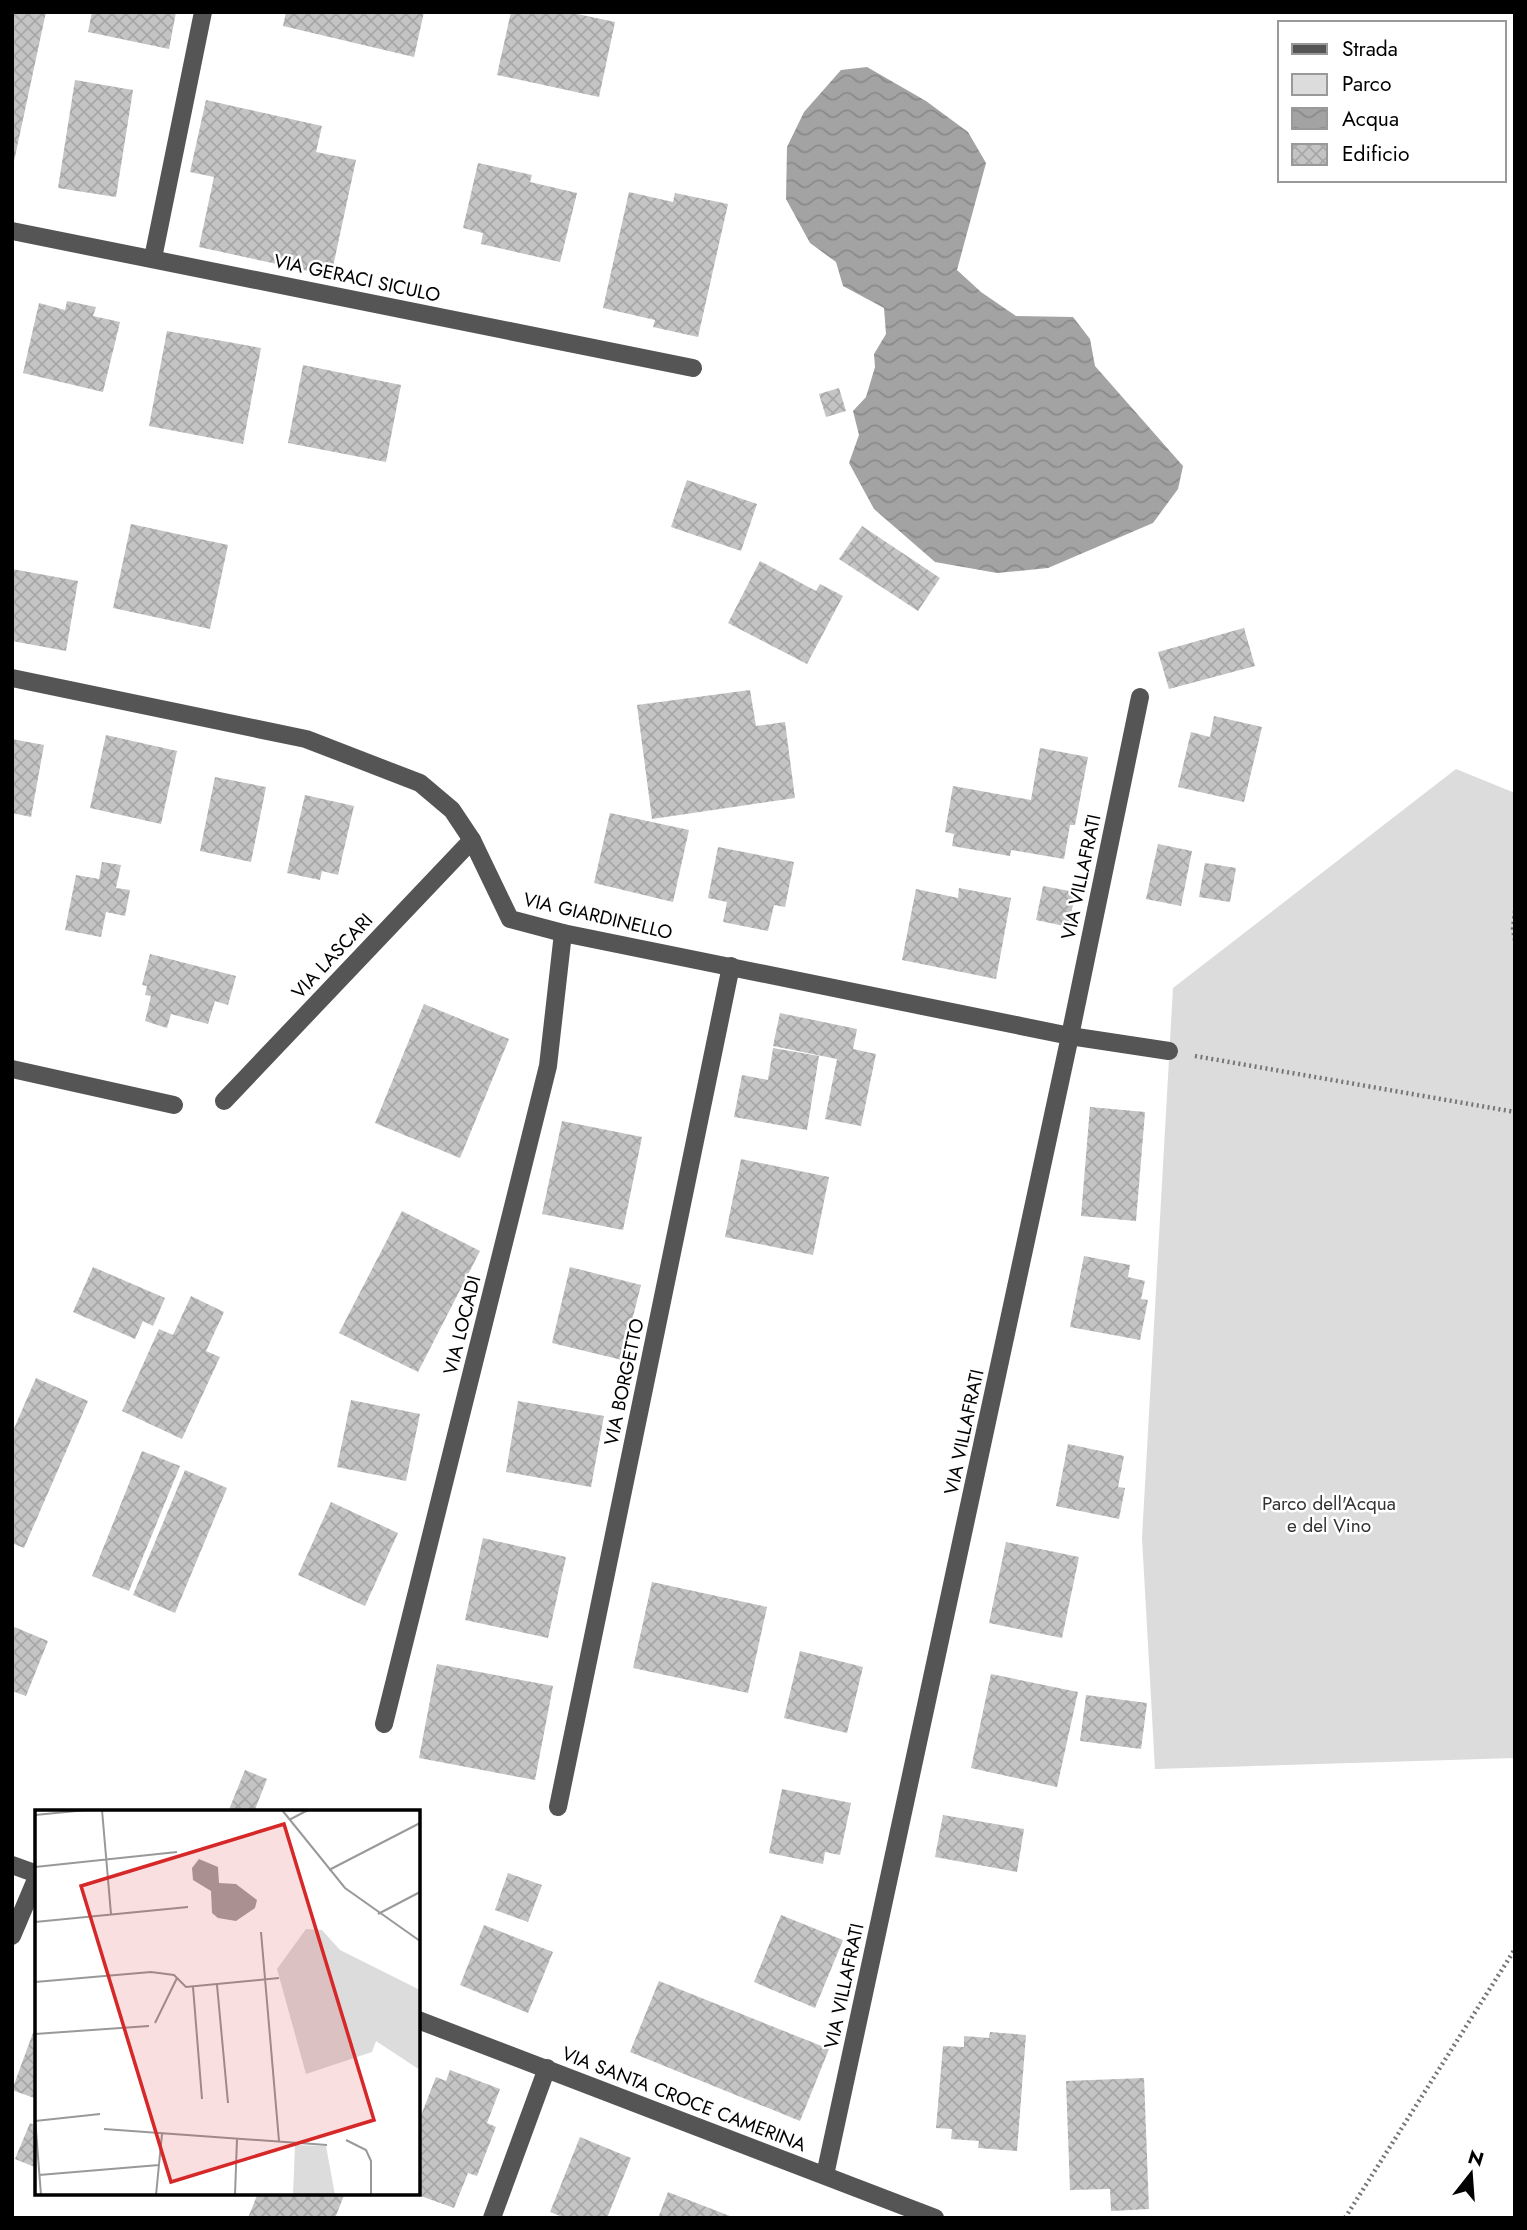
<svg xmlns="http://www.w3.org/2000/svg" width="1527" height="2230" viewBox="0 0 1527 2230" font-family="Jost,sans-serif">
  <defs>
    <pattern id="water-waves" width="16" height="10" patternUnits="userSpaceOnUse" patternTransform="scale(1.75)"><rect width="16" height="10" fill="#a3a3a3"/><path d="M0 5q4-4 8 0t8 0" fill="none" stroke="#8b8b8b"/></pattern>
    <pattern id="building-cross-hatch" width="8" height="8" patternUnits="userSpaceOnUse" patternTransform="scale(1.75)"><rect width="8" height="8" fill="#c4c4c4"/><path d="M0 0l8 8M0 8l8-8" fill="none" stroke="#a7a7a7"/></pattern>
  </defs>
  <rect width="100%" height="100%" fill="#fff"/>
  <path fill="#dcdcdc" d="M1456,769L1515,793V1758L1155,1769L1142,1538L1173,988Z"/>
  <path fill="url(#water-waves)" d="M867,67L926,101L968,132L986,163L957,270L981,292L1016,316L1073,317L1090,339L1095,366L1183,466L1178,489L1153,523L1048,568L997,573L935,562L874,509L849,463L859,435L853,411L866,397L875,367L874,354L886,334L884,308L843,286L836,262L810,243L786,199L787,147L804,112L841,70Z"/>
  <g fill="url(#building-cross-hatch)">
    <path d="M12,12H46L13,166H12Z"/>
    <path d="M92,12H176L169,49L88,32Z"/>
    <path d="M286,12H424L414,57L283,26Z"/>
    <path d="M511,12H568L615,22L599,97L497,75Z"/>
    <path d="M75,80L133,90L116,197L58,188Z"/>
    <path d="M206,100L322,126L316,152L356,160L331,276L199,247L214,177L190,172Z"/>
    <path d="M478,163L532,175L530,182L577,193L560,262L481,244L483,233L463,228Z"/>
    <path d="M629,192L673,202L675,193L728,204L698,337L653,327L655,320L603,308Z"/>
    <path d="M67,301L96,307L93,316L120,322L103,392L23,373L39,303L65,310Z"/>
    <path d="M167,331L261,348L243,444L149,426Z"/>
    <path d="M303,365L401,385L386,462L288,443Z"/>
    <path d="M839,388L846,411L826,417L819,394Z"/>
    <path d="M687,480L757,504L741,551L671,527Z"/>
    <path d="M131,524L228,545L210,629L113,608Z"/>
    <path d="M862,526L940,578L918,611L839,559Z"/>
    <path d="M760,561L816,591L820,584L843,596L807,664L728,623Z"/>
    <path d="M12,569L78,581L66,651L12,641Z"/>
    <path d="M1244,628L1255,666L1169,689L1158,652Z"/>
    <path d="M750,690L756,726L785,722L795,798L652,819L637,705Z"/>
    <path d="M1214,716L1262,727L1244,802L1178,787L1191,732L1210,737Z"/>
    <path d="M106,735L177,751L161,824L90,808Z"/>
    <path d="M12,739L44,745L31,817L12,813Z"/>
    <path d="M1040,748L1088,757L1075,825H1070L1064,859L1011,850L1010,856L952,846L954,834L945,832L953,786L1031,800Z"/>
    <path d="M215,777L266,787L251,862L200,851Z"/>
    <path d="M305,795L354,806L338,875L322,871L320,880L287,873Z"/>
    <path d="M610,813L689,830L673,902L594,883Z"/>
    <path d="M1158,844L1192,851L1181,906L1146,899Z"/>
    <path d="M718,847L794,862L785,907L774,905L768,931L723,922L727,902L708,898Z"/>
    <path d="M102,862L121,865L116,888L130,890L125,916L106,912L101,937L65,930L76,875L99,879Z"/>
    <path d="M1205,863L1236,868L1230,902L1199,897Z"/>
    <path d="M1043,886L1075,892L1069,927L1036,920Z"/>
    <path d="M959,888L1011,898L996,979L902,960L916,889L958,898Z"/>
    <path d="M150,954L236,976L228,1005L215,1001L208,1024L171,1014L167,1028L145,1021L151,996L145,995L147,986L142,985Z"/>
    <path d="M424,1004L509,1039L460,1158L375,1123Z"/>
    <path d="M780,1013L857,1029L853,1049L876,1054L861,1126L825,1119L837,1059L773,1046Z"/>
    <path d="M773,1048L819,1056L807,1130L734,1117L742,1075L768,1080Z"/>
    <path d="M1090,1107L1145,1112L1136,1221L1081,1216Z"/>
    <path d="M562,1121L642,1137L623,1230L542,1214Z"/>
    <path d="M741,1159L829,1177L813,1255L725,1237Z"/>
    <path d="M402,1211L480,1251L418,1372L339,1333Z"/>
    <path d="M1084,1256L1130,1265L1128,1277L1145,1281L1141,1299L1148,1300L1140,1340L1070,1327Z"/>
    <path d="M93,1267L165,1298L153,1326L143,1321L135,1339L73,1312Z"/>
    <path d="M570,1267L641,1285L622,1360L552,1343Z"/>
    <path d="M191,1296L224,1312L206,1351L220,1357L182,1439L122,1411L159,1329L173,1335Z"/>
    <path d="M36,1378L88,1401L24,1548L12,1543V1433Z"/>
    <path d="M351,1400L420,1414L406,1481L337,1467Z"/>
    <path d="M518,1401L604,1416L591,1487L506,1472Z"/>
    <path d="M1068,1444L1124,1456L1118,1487L1125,1488L1119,1519L1056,1506Z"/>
    <path d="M142,1451L180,1466L129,1591L92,1576Z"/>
    <path d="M185,1470L227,1488L175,1613L133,1595Z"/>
    <path d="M331,1502L398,1533L365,1606L298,1575Z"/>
    <path d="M483,1538L566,1557L548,1638L465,1620Z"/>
    <path d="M1006,1542L1079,1557L1062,1638L989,1623Z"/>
    <path d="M652,1582L767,1607L748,1693L633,1668Z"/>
    <path d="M12,1626L48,1641L26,1696L12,1691Z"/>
    <path d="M800,1651L863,1667L847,1733L784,1718Z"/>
    <path d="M437,1664L553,1686L535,1780L419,1758Z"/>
    <path d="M991,1674L1078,1692L1057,1787L971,1768Z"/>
    <path d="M1086,1695L1147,1703L1141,1749L1080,1741Z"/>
    <path d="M245,1770L267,1779L254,1812H228Z"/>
    <path d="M782,1789L851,1803L840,1855L825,1852L823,1864L769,1853Z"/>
    <path d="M943,1815L1024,1829L1017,1872L935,1857Z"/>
    <path d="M508,1873L542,1885L528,1922L495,1910Z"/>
    <path d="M781,1915L843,1940L815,2008L754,1982Z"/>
    <path d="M484,1925L553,1952L528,2013L460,1985Z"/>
    <path d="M659,1981L829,2049L800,2121L630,2052Z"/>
    <path d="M37,2022V2099L12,2090Z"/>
    <path d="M990,2032L1026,2035L1017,2151L978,2148L979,2141L951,2139L952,2129L936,2128L943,2046L964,2047V2036L989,2038Z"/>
    <path d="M450,2070L500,2089L487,2123L496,2127L477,2176L468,2173L454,2208L418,2195V2123L436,2077L446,2081Z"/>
    <path d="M1144,2078L1149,2209L1111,2211L1110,2189L1070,2190L1066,2081Z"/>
    <path d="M30,2123L37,2126V2168L15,2159Z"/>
    <path d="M580,2137L631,2158L607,2218H565L550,2212Z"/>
    <path d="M668,2192L735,2218H658Z"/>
    <path d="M258,2193H345L335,2218H248Z"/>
  </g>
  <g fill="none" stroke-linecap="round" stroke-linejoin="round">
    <g stroke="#777" stroke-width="4.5" stroke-dasharray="2 3.5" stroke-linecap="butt">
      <path d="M1515,911L1513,929L1515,940"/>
      <path d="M1195,1056L1515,1112"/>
      <path d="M1345,2218L1515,1949"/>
    </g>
    <g stroke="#555" stroke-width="18">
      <path d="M12,231L693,368"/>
      <path d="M153,258L203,12"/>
      <path d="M12,678L306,739L420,783L452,810L472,840L510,919L563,933L1070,1036L1169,1051"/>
      <path d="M12,1069L174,1105"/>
      <path d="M224,1101L472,840"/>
      <path d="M384,1724L548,1066L563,933"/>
      <path d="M558,1807L731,966"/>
      <path d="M12,1865L37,1874"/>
      <path d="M12,1936L37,1877"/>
      <path d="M418,2020L935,2218"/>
      <path d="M825,2175L1070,1036L1140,697"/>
      <path d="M492,2218L547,2068"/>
    </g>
  </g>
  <g text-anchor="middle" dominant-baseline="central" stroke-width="5" stroke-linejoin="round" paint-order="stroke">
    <g font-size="19" fill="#000" stroke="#fff">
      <text transform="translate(357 278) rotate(12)">VIA GERACI SICULO</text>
      <text transform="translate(1081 877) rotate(-78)">VIA VILLAFRATI</text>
      <text transform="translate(598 916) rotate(13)">VIA GIARDINELLO</text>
      <text transform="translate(332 956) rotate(-47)">VIA LASCARI</text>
      <text transform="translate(462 1325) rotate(-76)">VIA LOCADI</text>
      <text transform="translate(624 1382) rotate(-78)">VIA BORGETTO</text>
      <text transform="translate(964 1432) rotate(-78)">VIA VILLAFRATI</text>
      <text transform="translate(844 1986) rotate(-78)">VIA VILLAFRATI</text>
      <text transform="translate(684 2099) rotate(21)">VIA SANTA CROCE CAMERINA</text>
    </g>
    <g font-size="19" fill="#333" stroke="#fff">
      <text x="1329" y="1503">Parco dell'Acqua<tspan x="1329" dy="22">e del Vino</tspan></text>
    </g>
  </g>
  <g transform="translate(35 1810)">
    <rect width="385" height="385" fill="#fff"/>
    <path d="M260,335L291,336L300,385H258Z" fill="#dcdcdc"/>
    <path d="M271,119L287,120L305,140L385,180V260L341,231L337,242L271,264L242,159Z" fill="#dcdcdc"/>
    <path d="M164,49L183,57L184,73L201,74L222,90L220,98L201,111L183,108L177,103L176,81L158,70L157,58Z" fill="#a3a3a3"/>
    <path fill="none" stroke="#999" stroke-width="2" d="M67,0L76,104M247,0L310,78L385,131M0,5L52,0M254,10L273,0M0,57L142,42M294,60L385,13M343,104L385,82M0,112L153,97M226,122L244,331M0,172L116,162L139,165L151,177L244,168M182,175L193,293M158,177L167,289M120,213L142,168M0,224L114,216M0,308L6,385M0,311L65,304M69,319L292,335M311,330L331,340L336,351V385M4,365L124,355M121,385L127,324M200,385L202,329"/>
    <path fill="#d62828" fill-opacity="0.15" stroke="#d62828" stroke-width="3.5" d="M249,14L339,310L136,372L46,76Z"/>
    <rect width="385" height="385" fill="none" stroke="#000" stroke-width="3.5"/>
  </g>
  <rect width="1527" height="2230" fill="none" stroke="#000000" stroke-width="28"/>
  <rect x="1278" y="21" width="228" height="161" fill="#ffffff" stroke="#999999" stroke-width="2"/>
  <rect x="1292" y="44" width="35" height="10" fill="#555555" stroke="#999999" stroke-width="2"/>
  <text x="1342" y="56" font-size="21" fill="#000000">Strada</text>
  <rect x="1292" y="74" width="35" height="21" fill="#dcdcdc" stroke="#999999" stroke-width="2"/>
  <text x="1342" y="91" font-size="21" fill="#000000">Parco</text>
  <rect x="1292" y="108" width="35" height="21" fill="url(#water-waves)" stroke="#999999" stroke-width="2"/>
  <text x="1342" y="126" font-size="21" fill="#000000">Acqua</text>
  <rect x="1292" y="144" width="35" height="21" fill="url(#building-cross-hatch)" stroke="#999999" stroke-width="2"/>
  <text x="1342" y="161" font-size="21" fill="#000000">Edificio</text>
  <g transform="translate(1471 2174) rotate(17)" stroke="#ffffff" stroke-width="5" paint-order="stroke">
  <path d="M0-5L12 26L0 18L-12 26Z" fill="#000000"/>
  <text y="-10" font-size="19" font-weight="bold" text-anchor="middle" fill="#000000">N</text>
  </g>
</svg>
